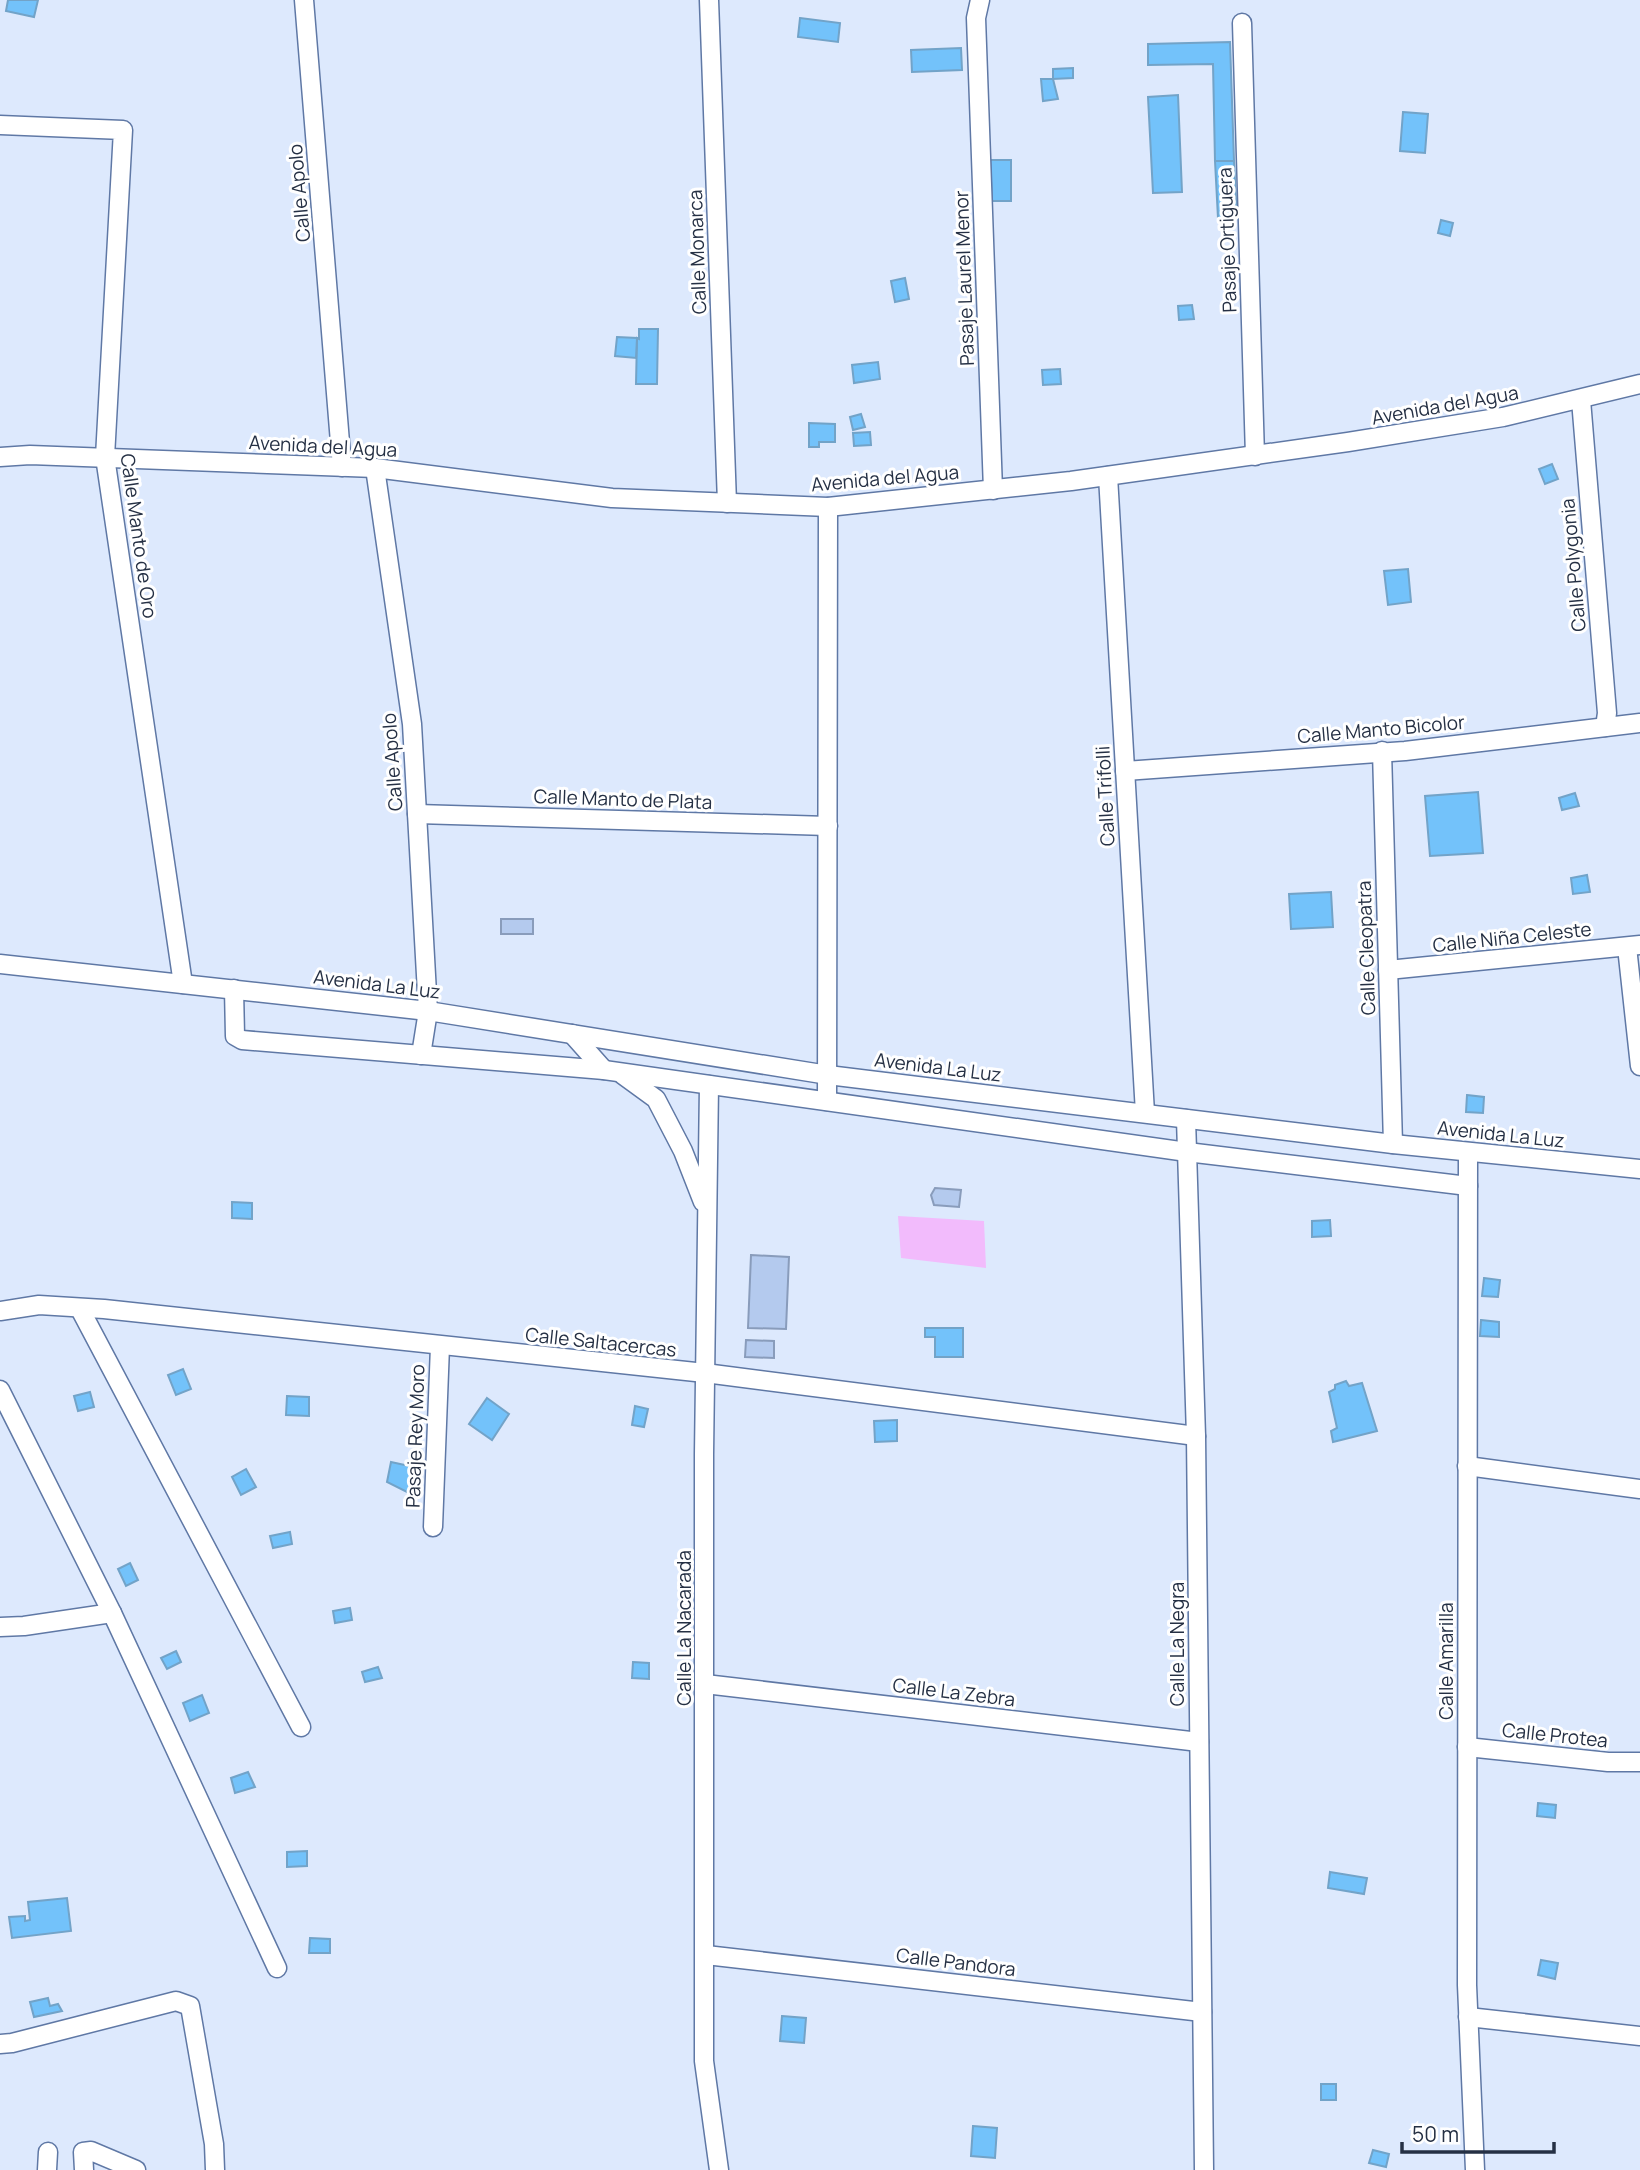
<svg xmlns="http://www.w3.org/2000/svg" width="1640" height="2170" viewBox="0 0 1640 2170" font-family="Manrope,sans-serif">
  <rect width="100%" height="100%" fill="#dde9fd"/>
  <path fill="#f2bbfc" d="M898,1216L984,1221L986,1268L901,1258Z"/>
  <g fill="#b4caee" stroke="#899cbb" stroke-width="2">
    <rect x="501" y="919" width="32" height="15"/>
    <path d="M935,1188L961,1190L959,1207L934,1205L931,1195Z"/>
    <path d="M751,1255L789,1257L786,1329L748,1328Z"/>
    <path d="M746,1340L774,1341V1358L745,1357Z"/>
  </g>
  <g fill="#73c2fa" stroke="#72a3c8" stroke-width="2">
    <path d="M8,0H38L34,17L6,11Z"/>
    <path d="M800,18L840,23L838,42L798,37Z"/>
    <path d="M1230,42L1234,161H1215L1213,64L1148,65V44Z"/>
    <path d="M961,48L962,70L912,72L911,50Z"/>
    <path d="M1073,68V78L1053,79V69Z"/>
    <path d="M1041,79H1053L1058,99L1043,101Z"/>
    <path d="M1178,95L1182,192L1153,193L1148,97Z"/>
    <path d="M1403,112L1428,114L1425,153L1400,151Z"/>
    <path d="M990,160H1011V201H992Z"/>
    <path d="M1215,161H1234L1237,218H1218Z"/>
    <path d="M1441,220L1453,223L1450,236L1438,233Z"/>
    <path d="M905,278L909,299L895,302L891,281Z"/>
    <path d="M1192,305L1194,319L1179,320L1178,306Z"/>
    <path d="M639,329H658L657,384H636L637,338L639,339Z"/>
    <path d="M617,337L637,338L636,358L615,356Z"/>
    <path d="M878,362L880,379L854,383L852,365Z"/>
    <path d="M1060,369L1061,384L1043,385L1042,370Z"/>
    <path d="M861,414L865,427L853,430L850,417Z"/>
    <path d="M809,423L835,424V442H819V447H809Z"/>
    <path d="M870,432L871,445L854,446L853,433Z"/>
    <path d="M1552,464L1558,479L1545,484L1539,469Z"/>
    <path d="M1408,569L1411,602L1388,605L1384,571Z"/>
    <path d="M1478,792L1483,853L1430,856L1425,796Z"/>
    <path d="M1575,793L1579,806L1562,810L1559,798Z"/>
    <path d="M1587,875L1590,892L1573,894L1571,878Z"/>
    <path d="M1331,892L1333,927L1291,929L1289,894Z"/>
    <path d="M1467,1095L1484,1097L1483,1113L1466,1112Z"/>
    <path d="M232,1202L252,1203V1219L232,1218Z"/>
    <path d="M1330,1220L1331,1236L1312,1237V1221Z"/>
    <path d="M1484,1278L1500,1280L1498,1297L1482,1296Z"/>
    <path d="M1481,1320L1499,1322V1337L1480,1336Z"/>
    <path d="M925,1328H963V1357H935V1337H925Z"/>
    <path d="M183,1369L191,1389L176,1395L168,1375Z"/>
    <path d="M1346,1381L1349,1386L1362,1383L1377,1431L1333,1442L1331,1431L1337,1428L1329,1392L1335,1389V1385Z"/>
    <path d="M90,1392L94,1407L78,1411L74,1396Z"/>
    <path d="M287,1396L309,1397V1416L286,1415Z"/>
    <path d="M487,1398L509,1414L492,1440L469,1424Z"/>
    <path d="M635,1406L648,1409L644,1427L632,1425Z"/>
    <path d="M897,1420V1441L875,1442L874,1421Z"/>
    <path d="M391,1462L414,1467L409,1493L387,1482Z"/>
    <path d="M246,1469L256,1487L241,1495L232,1477Z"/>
    <path d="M290,1532L292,1544L273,1548L270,1536Z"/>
    <path d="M130,1563L138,1580L126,1586L118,1569Z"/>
    <path d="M350,1608L352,1620L335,1623L333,1611Z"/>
    <path d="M176,1651L181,1662L167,1669L161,1658Z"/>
    <path d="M633,1662L649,1663V1679L632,1678Z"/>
    <path d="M378,1667L382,1678L365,1682L362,1672Z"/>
    <path d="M202,1695L209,1713L190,1721L183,1703Z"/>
    <path d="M248,1772L255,1787L235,1793L231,1778Z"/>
    <path d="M1538,1803L1556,1805L1555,1818L1537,1816Z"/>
    <path d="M307,1851V1866L287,1867V1852Z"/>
    <path d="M1330,1872L1367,1878L1364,1894L1328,1888Z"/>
    <path d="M67,1898L71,1931L12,1938L9,1917L25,1916V1921L30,1920L28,1902Z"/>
    <path d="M310,1938L330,1939V1953H309Z"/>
    <path d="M1541,1960L1558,1963L1555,1979L1538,1975Z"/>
    <path d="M48,1998L50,2006L58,2004L62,2011L34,2017L30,2002Z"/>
    <path d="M782,2016L806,2018L804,2043L780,2041Z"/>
    <rect x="1321" y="2084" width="15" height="16"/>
    <path d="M973,2126L997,2128L995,2158L971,2156Z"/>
    <path d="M1373,2150L1389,2154L1386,2167L1369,2163Z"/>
  </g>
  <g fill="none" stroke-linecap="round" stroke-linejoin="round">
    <g stroke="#5f78a5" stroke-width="21">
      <g id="street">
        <path d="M304,0L342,467"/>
        <path d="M709,0L727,503"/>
        <path d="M980,0L976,18L993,490"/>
        <path d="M1242,23L1255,456"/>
        <path d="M0,125L123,130L105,457L183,984"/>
        <path d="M1581,400L1607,713L1605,727"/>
        <path d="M0,457L30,455L375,468L612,498L828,507L1071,481L1348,442L1503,417L1640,384"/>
        <path d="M375,468L412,724L428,1011L421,1055"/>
        <path d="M1108,476L1145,1113"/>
        <path d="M1382,751L1393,1144"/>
        <path d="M1125,771L1405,751L1640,723"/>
        <path d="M417,814L828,826"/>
        <path d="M1627,947L1640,1066"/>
        <path d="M0,964L428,1011L828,1075L1393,1144L1640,1169"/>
        <path d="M1388,970L1640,945"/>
        <path d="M234,989L235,1036L242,1040L604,1070L1187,1152L1468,1186"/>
        <path d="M572,1034L604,1070"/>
        <path d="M623,1075L656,1099L683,1151L703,1202"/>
        <path d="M709,1085L704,1454V2061L719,2170"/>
        <path d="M827,1101L828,507"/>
        <path d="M1186,1119L1196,1436L1204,2170"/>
        <path d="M1468,1152L1467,1985L1475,2170"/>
        <path d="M80,1309L301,1727"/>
        <path d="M0,1311L39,1305L104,1309L705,1373L1196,1436"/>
        <path d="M0,1390L112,1613L277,1968"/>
        <path d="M1467,1466L1640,1489"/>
        <path d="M433,1527L440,1346"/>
        <path d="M0,1627L24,1626L112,1613"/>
        <path d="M705,1684L1199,1742"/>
        <path d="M1467,1747L1608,1762H1640"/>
        <path d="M706,1955L1202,2012"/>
        <path d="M1468,2017L1640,2036"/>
        <path d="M0,2044L12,2043L176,2001L190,2006L214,2144L215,2170"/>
        <path d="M47,2170L48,2152"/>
        <path d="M84,2170L83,2152L91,2151L136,2170"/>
      </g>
    </g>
    <use href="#street" stroke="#fff" stroke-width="18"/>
  </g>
  <g text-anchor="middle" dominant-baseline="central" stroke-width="6" stroke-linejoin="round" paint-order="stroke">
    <g font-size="19" fill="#253044" stroke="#fff">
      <text transform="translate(299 193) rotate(-95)">Calle Apolo</text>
      <text transform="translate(1227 240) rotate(-92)">Pasaje Ortiguera</text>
      <text transform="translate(697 252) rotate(-92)">Calle Monarca</text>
      <text transform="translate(964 278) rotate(-92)">Pasaje Laurel Menor</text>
      <text transform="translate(1445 405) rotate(-10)">Avenida del Agua</text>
      <text transform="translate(323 446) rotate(3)">Avenida del Agua</text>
      <text transform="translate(885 478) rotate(-5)">Avenida del Agua</text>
      <text transform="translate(139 536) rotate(82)">Calle Manto de Oro</text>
      <text transform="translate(1573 565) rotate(-95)">Calle Polygonia</text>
      <text transform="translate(1381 729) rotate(-5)">Calle Manto Bicolor</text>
      <text transform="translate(392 762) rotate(-94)">Calle Apolo</text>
      <text transform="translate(1105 796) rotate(-93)">Calle Trifolli</text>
      <text transform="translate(623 799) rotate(2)">Calle Manto de Plata</text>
      <text transform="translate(1512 937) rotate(-6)">Calle Niña Celeste</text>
      <text transform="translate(1366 948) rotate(-92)">Calle Cleopatra</text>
      <text transform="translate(377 984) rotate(7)">Avenida La Luz</text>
      <text transform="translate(938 1067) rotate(7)">Avenida La Luz</text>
      <text transform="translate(1501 1134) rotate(6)">Avenida La Luz</text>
      <text transform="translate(601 1342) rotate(6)">Calle Saltacercas</text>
      <text transform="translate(415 1436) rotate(-88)">Pasaje Rey Moro</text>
      <text transform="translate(684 1628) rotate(-90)">Calle La Nacarada</text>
      <text transform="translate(1177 1644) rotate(-90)">Calle La Negra</text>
      <text transform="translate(1446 1661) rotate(-90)">Calle Amarilla</text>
      <text transform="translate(954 1692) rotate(7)">Calle La Zebra</text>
      <text transform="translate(1555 1735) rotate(6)">Calle Protea</text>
      <text transform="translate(956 1962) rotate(7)">Calle Pandora</text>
    </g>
  </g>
  <path d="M1402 2142v10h152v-10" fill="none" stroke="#253044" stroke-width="3.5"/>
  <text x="1412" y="2142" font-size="21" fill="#253044" stroke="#ffffff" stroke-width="5" paint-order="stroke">50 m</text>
</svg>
